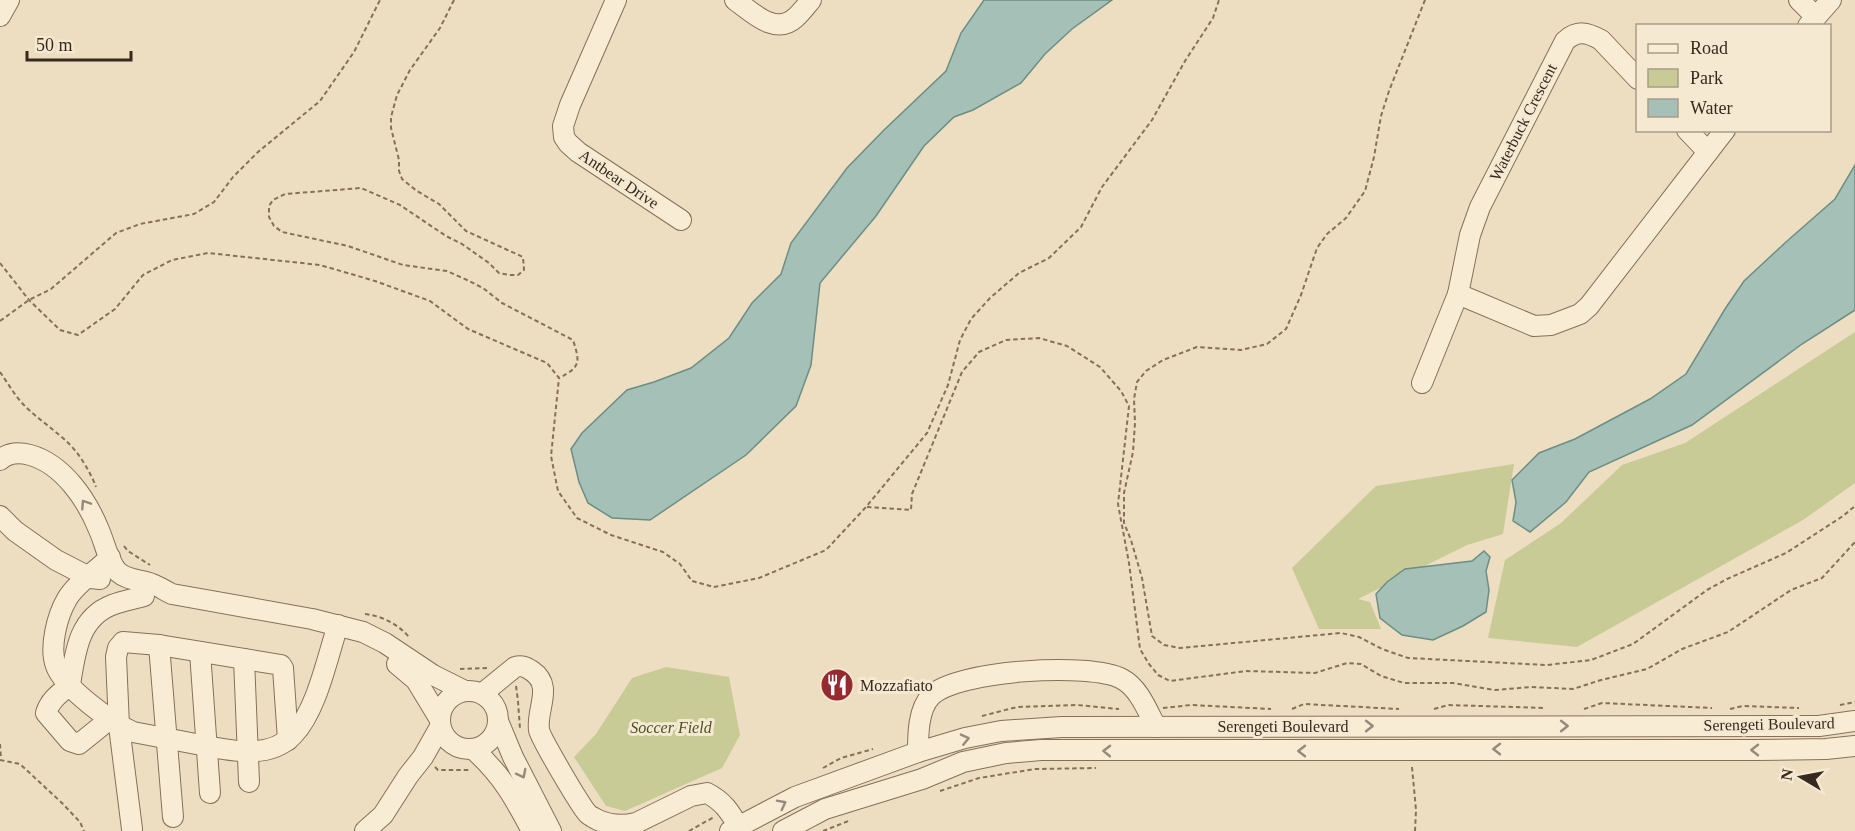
<svg xmlns="http://www.w3.org/2000/svg" width="1855" height="831" viewBox="0 0 1855 831" font-family="Georgia,serif">
  <rect width="100%" height="100%" fill="#eddec2"/>
  <g fill="#c8cb96">
    <path d="M1855,332V483L1803,520L1577,647L1488,638L1505,560L1561,523L1622,465L1685,443Z"/>
    <path d="M1514,464L1503,534L1467,545L1358,599L1370,602L1381,629H1319L1292,568L1376,486Z"/>
    <path d="M666,667L729,677L740,735L722,768L625,811L606,806L574,757L596,734L632,678Z"/>
  </g>
  <g fill="#a5c0b7" stroke="#6c8e84" stroke-width="1.5">
    <path d="M984,0H1112L1072,29L1045,54L1021,83L973,110L954,117L924,146L876,216L820,283L811,365L796,406L746,455L650,520L612,518L588,503L579,482L571,449L582,433L627,390L654,382L691,368L729,338L752,303L781,274L791,243L847,168L884,130L946,71L961,33Z"/>
    <path d="M1855,165V310L1802,344L1692,425L1589,472L1566,502L1530,532L1513,521L1516,502L1512,480L1539,453L1575,439L1650,399L1686,374L1725,309L1744,281L1786,242L1835,199Z"/>
    <path d="M1484,551L1490,557L1486,571L1489,590L1486,612L1463,626L1433,640L1402,635L1380,618L1376,594L1387,582L1405,569L1472,561Z"/>
  </g>
  <g fill="none" stroke-linecap="round" stroke-linejoin="round">
    <g stroke="#87705a" stroke-width="22">
      <g id="minor">
        <path d="M616,0L570,105L563,126L564,137L568,143L578,152L681,220"/>
        <path d="M735,0C752,12 775,36 795,18C801,13 806,6 811,0"/>
        <path d="M1799,0L1815,16"/>
        <path d="M0,16L9,0"/>
        <path d="M1808,26L1831,0"/>
        <path d="M1687,130L1708,152"/>
        <path d="M1458,294L1534,326L1551,325L1580,314L1589,306L1725,130"/>
        <path d="M1422,383L1458,294L1470,235L1480,207L1565,41C1577,30 1587,32 1601,40L1638,79"/>
        <path d="M0,460C9,452 19,452 30,455C63,464 87,500 99,530C105,543 108,562 118,572C128,581 140,579 152,584C159,586 165,591 172,594L312,619L363,632L385,643L433,675L463,690"/>
        <path d="M0,516L15,531L56,560L91,578L100,579"/>
        <path d="M110,557C97,571 76,583 67,599C57,616 49,648 56,666C64,688 112,723 133,732C154,736 175,740 196,744C227,750 268,761 293,735C317,710 327,658 338,625"/>
        <path d="M159,645L173,817"/>
        <path d="M200,652L210,793"/>
        <path d="M244,659L249,782"/>
        <path d="M397,664L416,680L439,718"/>
        <circle cx="469" cy="720" r="29"/>
        <path d="M483,693L515,667C522,665 526,667 532,671C554,686 536,709 539,730C541,739 581,807 588,814C590,816 593,817 596,819C608,825 623,826 636,823L691,796L707,793C723,801 730,812 738,826"/>
        <path d="M110,719L79,744L70,741L46,713C50,700 59,694 70,685C75,654 78,618 112,605C122,601 134,599 144,596"/>
        <path d="M498,721L513,757L551,831"/>
        <path d="M473,749C502,775 514,797 532,831"/>
        <path d="M918,752C918,735 918,709 931,696C956,670 1091,662 1122,679C1139,688 1147,710 1156,727"/>
        <path d="M132,829L119,726L116,657L118,648L123,642L159,645L281,665L283,668L288,740"/>
        <path d="M365,831L383,815L408,776L423,757L440,727"/>
        <path d="M730,831L795,797L918,752L965,738L1001,731L1062,727L1819,726L1855,721"/>
        <path d="M783,831L825,809L922,779L963,762L1006,753L1041,750H1755L1826,749L1855,746"/>
      </g>
    </g>
    <g stroke="#87705a" stroke-width="2" stroke-dasharray="4.5 3" stroke-linecap="butt">
      <path d="M454,0L440,28L410,70L397,95L391,117V128L399,160V171L402,179L417,191L439,204L466,231L523,257L524,270L518,275H509L499,273L489,263L462,244L446,236L400,205L361,188L285,194L273,200L269,206V217L274,226L282,232L348,246L403,265L447,271L467,280L483,288L502,303L573,340C580,362 581,367 559,378"/>
      <path d="M1425,0L1389,91L1381,116L1374,157L1365,191L1346,218L1327,234L1317,248L1301,295L1286,329L1267,344L1241,350L1197,347L1163,360L1146,371L1137,382L1134,399L1135,423L1133,452L1124,493V523L1131,540L1142,578L1152,636L1164,645L1180,648L1341,633L1359,637L1382,649L1408,658L1547,665L1591,660L1633,644L1707,590L1727,579L1786,553L1843,516L1855,506"/>
      <path d="M0,263L29,300L60,330L78,335L115,309L143,275L172,260L208,253L320,265L375,281L430,301L468,329L547,363L559,378L551,456L558,491L577,518L611,535L663,552L680,564L692,581L714,587L759,578L826,550L866,507L927,433L948,385L960,340L971,319L990,298L1019,273L1049,258L1081,227L1102,187L1152,120L1185,61L1213,18L1219,0"/>
      <path d="M0,321L29,300L51,289L116,233L140,224L194,214L214,202L233,177L258,152L320,101L354,52L380,0"/>
      <path d="M0,372C7,382 14,394 22,403C35,417 51,427 65,440C78,451 90,471 96,487"/>
      <path d="M867,507L911,510L912,494L962,372L979,352L1006,340L1039,338L1067,346L1100,367L1121,391L1129,406L1118,504L1129,563L1140,649L1149,664L1158,675L1170,681L1246,671L1315,673L1347,663L1361,664L1381,676L1404,683H1453L1495,690L1531,687L1573,689L1601,680L1647,669L1682,649L1728,632L1791,590L1822,578L1855,542"/>
      <path d="M124,546L128,551L150,565"/>
      <path d="M365,614C382,616 398,624 409,637"/>
      <path d="M460,669L487,668"/>
      <path d="M516,686L518,701L520,729"/>
      <path d="M1840,705L1855,702"/>
      <path d="M1163,708L1191,705L1271,709"/>
      <path d="M1292,709L1304,704L1399,709"/>
      <path d="M1434,709L1448,705L1545,708"/>
      <path d="M1584,709L1602,703L1712,708"/>
      <path d="M1730,709L1743,706L1799,708"/>
      <path d="M982,716L1017,707L1077,705L1119,709"/>
      <path d="M0,744L1,759"/>
      <path d="M0,760L20,764L62,803L80,822L84,831"/>
      <path d="M435,767L438,770H470"/>
      <path d="M1412,767L1416,810L1415,831"/>
      <path d="M823,768L841,758L873,749"/>
      <path d="M940,791L979,778L1035,769L1096,768"/>
      <path d="M689,831L714,817"/>
      <path d="M823,831L851,820"/>
    </g>
    <use href="#minor" stroke="#f8ecd5" stroke-width="20"/>
  </g>
  <defs><path id="oneway-chevron" d="M-2-3.5L2.5 0L-2 3.5" fill="none" stroke-width="1.6" stroke-linecap="round" stroke-linejoin="round" transform="scale(1.5)"/></defs>
  <g stroke="#988a7a">
    <use href="#oneway-chevron" transform="translate(85 504) rotate(-123)"/>
    <use href="#oneway-chevron" transform="translate(1369 726)"/>
    <use href="#oneway-chevron" transform="translate(1564 726)"/>
    <use href="#oneway-chevron" transform="translate(965 739) rotate(-13)"/>
    <use href="#oneway-chevron" transform="translate(1497 749) rotate(-180)"/>
    <use href="#oneway-chevron" transform="translate(1755 750) rotate(-180)"/>
    <use href="#oneway-chevron" transform="translate(1107 751) rotate(-179)"/>
    <use href="#oneway-chevron" transform="translate(1302 751) rotate(-180)"/>
    <use href="#oneway-chevron" transform="translate(522 774) rotate(63)"/>
    <use href="#oneway-chevron" transform="translate(782 804) rotate(-27)"/>
  </g>
  <defs>
    <g id="restaurant-disc" transform="scale(1.725)"><circle r="9.5" fill="#962a31" stroke="#f5e9d2"/><path d="M-5-6h1v4h1v-4h1v4h1v-4h1v5L-1.5 .5V6h-2V.5L-5-1ZM5-6V6H3V1.5H1.5Q1.5-4 5-6Z" fill="#fff"/></g>
  </defs>
  <g fill-rule="evenodd">
    <use href="#restaurant-disc" x="837" y="685"/>
  </g>
  <g text-anchor="middle" dominant-baseline="central" stroke-width="6" stroke-linejoin="round" paint-order="stroke">
    <g font-size="16" fill="#37291e" stroke="#f5e9d2">
      <text transform="translate(1523 122) rotate(-63)">Waterbuck Crescent</text>
      <text transform="translate(619 179) rotate(34)">Antbear Drive</text>
      <text transform="translate(1769 724) rotate(-1)">Serengeti Boulevard</text>
      <text x="1283" y="726">Serengeti Boulevard</text>
    </g>
    <g font-size="16" fill="#37291e" stroke="#f5e9d2" text-anchor="start">
      <text x="860" y="685">Mozzafiato</text>
    </g>
    <g font-size="16" font-style="italic" fill="#4a5324" stroke="#f5e9d2">
      <text x="671" y="727">Soccer Field</text>
    </g>
  </g>
  <rect x="1636" y="24" width="195" height="108" fill="#f5e9d2" stroke="#a99c8a" stroke-width="1.5"/>
  <rect x="1648" y="44" width="30" height="9" fill="#f8ecd5" stroke="#a99c8a" stroke-width="1.5"/>
  <text x="1690" y="54" font-size="18" fill="#37291e">Road</text>
  <rect x="1648" y="69" width="30" height="18" fill="#c8cb96" stroke="#a99c8a" stroke-width="1.5"/>
  <text x="1690" y="84" font-size="18" fill="#37291e">Park</text>
  <rect x="1648" y="99" width="30" height="18" fill="#a5c0b7" stroke="#a99c8a" stroke-width="1.5"/>
  <text x="1690" y="114" font-size="18" fill="#37291e">Water</text>
  <g transform="translate(1801 777) rotate(280)" stroke="#f5e9d2" stroke-width="4.5" paint-order="stroke">
  <path d="M0-4.5L10 22L0 15L-10 22Z" fill="#37291e"/>
  <text y="-9" font-size="16" font-weight="bold" text-anchor="middle" fill="#37291e">N</text>
  </g>
  <path d="M27 51v9h104v-9" fill="none" stroke="#37291e" stroke-width="3"/>
  <text x="36" y="51" font-size="18" fill="#37291e" stroke="#f5e9d2" stroke-width="4.5" paint-order="stroke">50 m</text>
</svg>
